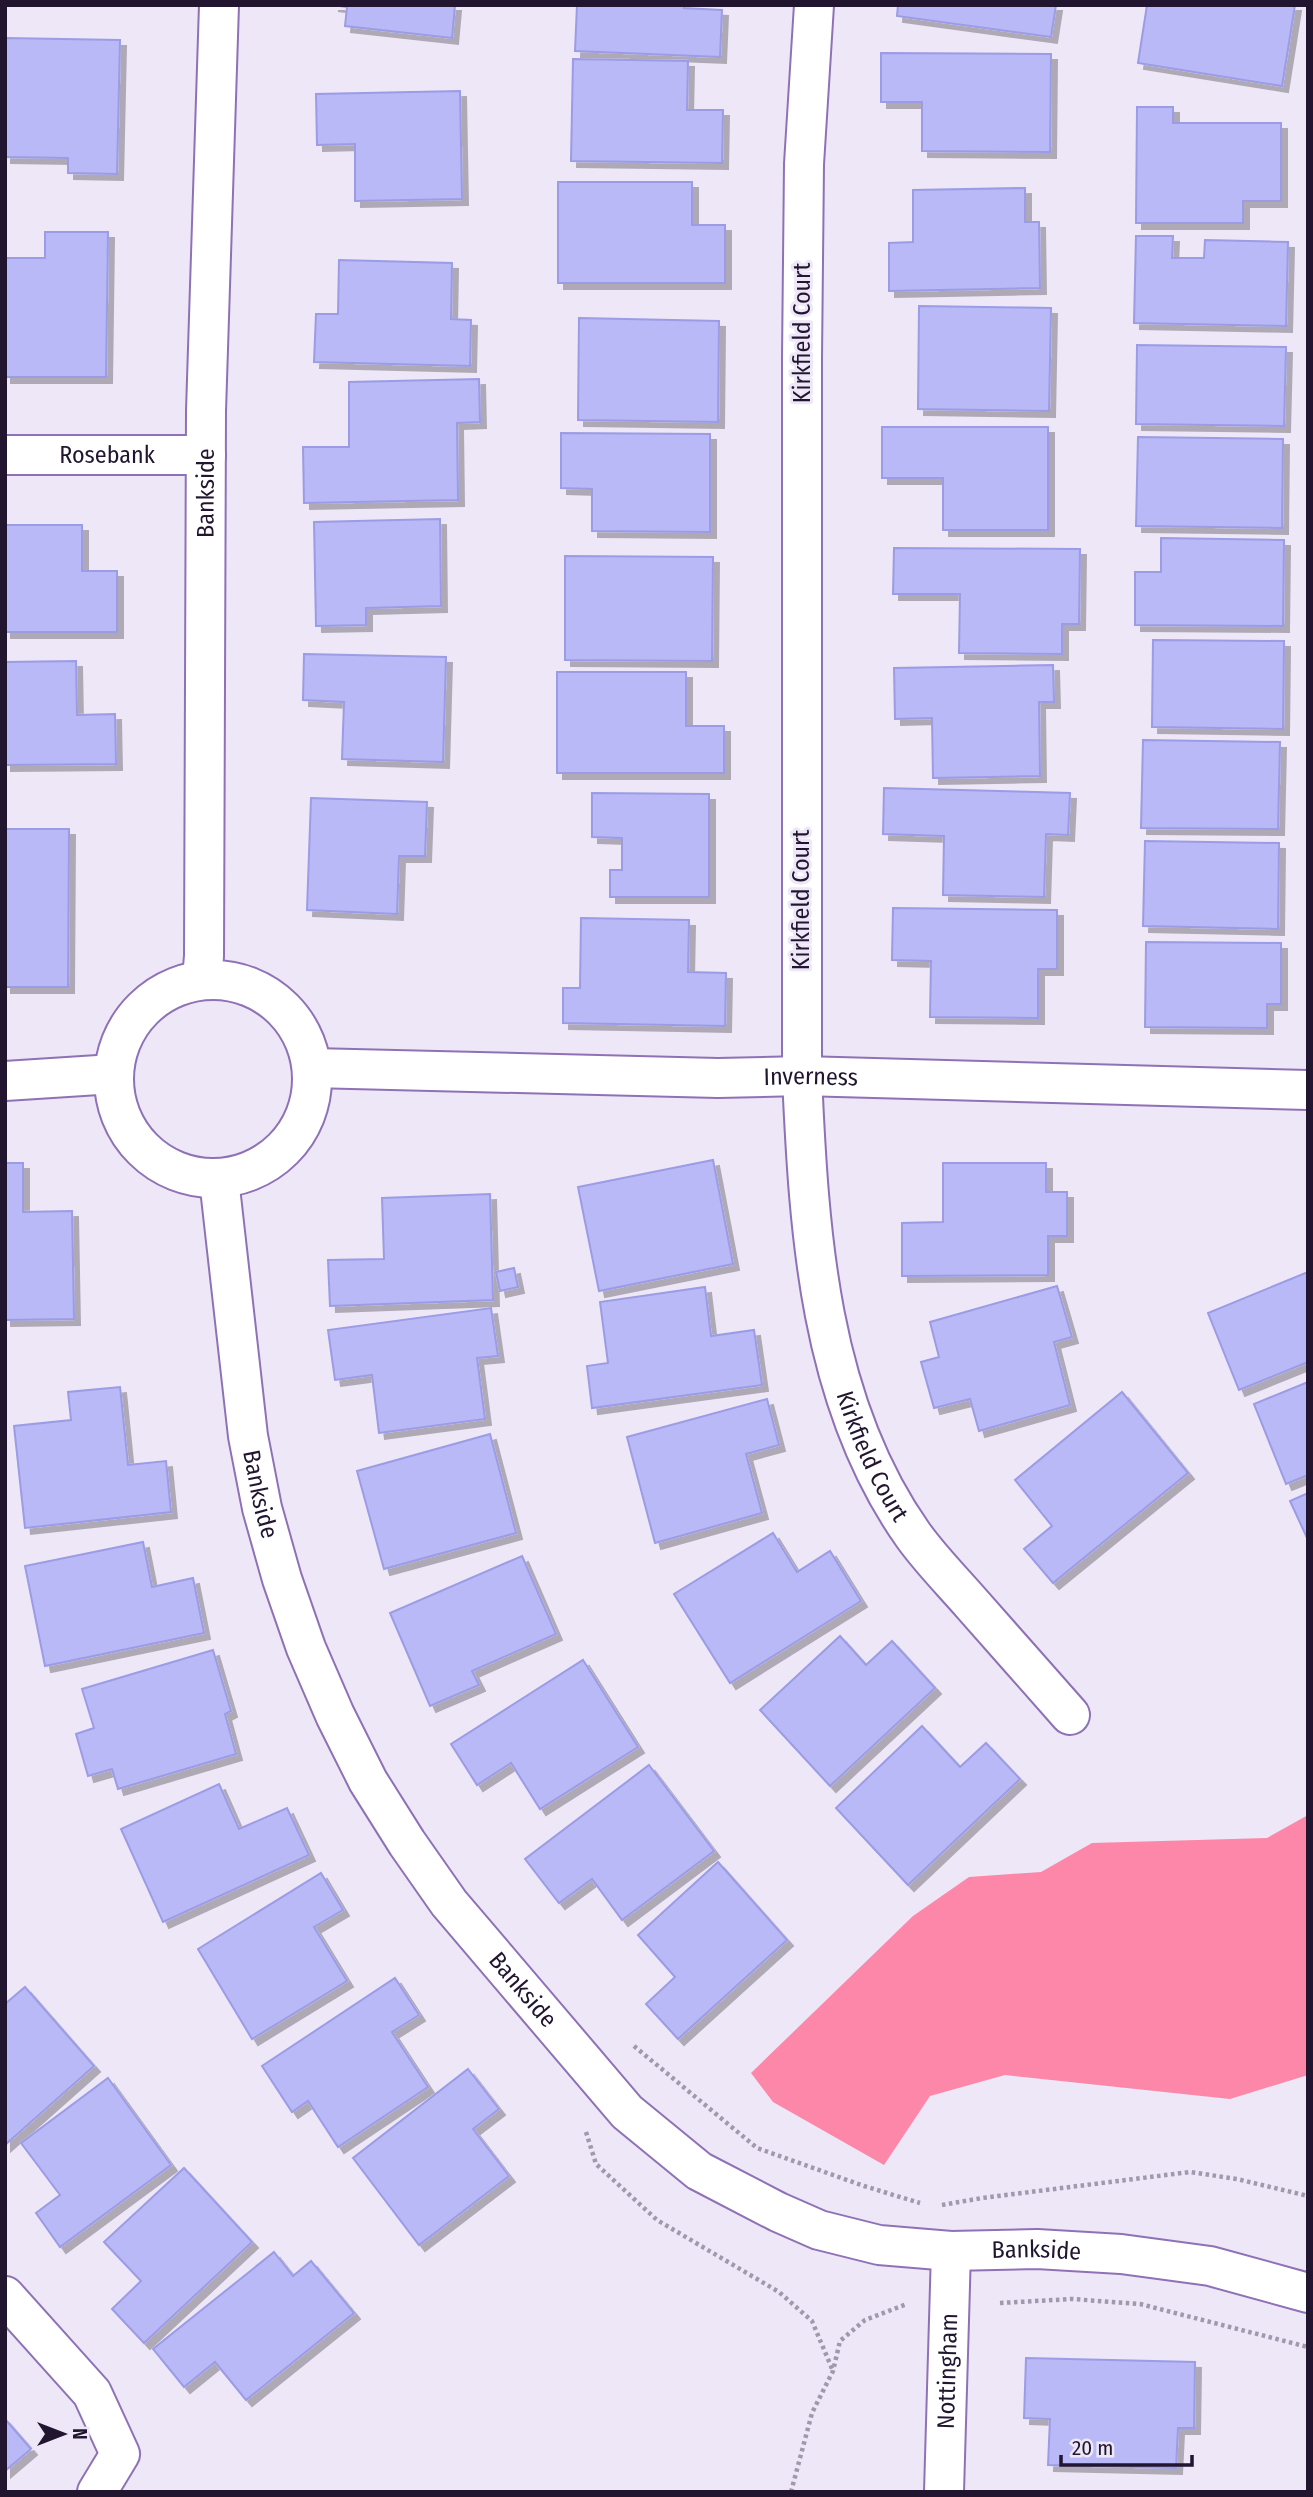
<svg xmlns="http://www.w3.org/2000/svg" width="1313" height="2497" viewBox="0 0 1313 2497" font-family="'Fira Sans Condensed',sans-serif">
  <defs>
    <filter id="shadow"><feDropShadow dx="6" dy="6" stdDeviation="0" flood-color="#0004"/></filter>
  </defs>
  <rect width="100%" height="100%" fill="#ede7f7"/>
  <path fill="#fc87a8" d="M1308,1815V2075L1230,2099L1005,2075L930,2096L884,2165L773,2102L751,2073L913,1916L969,1877L1041,1872L1092,1843L1267,1838Z"/>
  <g fill="#b8b9f6" stroke="#9c9ce6" stroke-width="2" filter="url(#shadow)">
    <path d="M332,5H455L452,38L345,26L347,7Z"/>
    <path d="M577,5H685L684,8L722,10L720,57L575,51Z"/>
    <path d="M898,5H1056L1051,37L897,16Z"/>
    <path d="M1147,5H1295L1282,86L1138,63Z"/>
    <path d="M5,38L120,40L117,174L68,173V158L5,157Z"/>
    <path d="M881,53L1051,54L1050,152L922,151V102H881Z"/>
    <path d="M573,59L688,61L687,110H723L722,163L571,161Z"/>
    <path d="M460,91L462,199L355,201V144L317,145L316,94Z"/>
    <path d="M1137,107H1173V123H1281V201H1243V223H1136Z"/>
    <path d="M558,182H692V225H725V283H558Z"/>
    <path d="M1025,188V222H1039L1040,288L889,291V243L913,242V190Z"/>
    <path d="M45,232H108L106,377H5V258H45Z"/>
    <path d="M1136,236H1173L1172,258H1204L1205,240L1288,242L1286,326L1134,323Z"/>
    <path d="M339,260L452,263L451,319L471,320L470,366L314,362L316,314H338Z"/>
    <path d="M919,306L1051,308L1049,411L918,409Z"/>
    <path d="M579,318L719,321L718,422L578,420Z"/>
    <path d="M1137,345L1286,347L1284,426L1136,424Z"/>
    <path d="M479,379L480,422L457,423L458,500L304,503L303,447H349V382Z"/>
    <path d="M882,427H1048V530H943V478H882Z"/>
    <path d="M561,433L710,434V532L592,531V489L561,488Z"/>
    <path d="M1138,437L1283,439L1282,528L1136,526Z"/>
    <path d="M440,519L441,606L366,608V625L316,626L314,522Z"/>
    <path d="M5,525H82V571H117V632H5Z"/>
    <path d="M1161,538L1284,540L1283,626L1135,625V572H1161Z"/>
    <path d="M894,548L1080,549L1079,624H1062V654L959,653L960,594H893Z"/>
    <path d="M565,556L713,557L712,661L565,660Z"/>
    <path d="M1153,640L1284,641L1283,729L1152,727Z"/>
    <path d="M304,654L446,657L443,762L342,759L344,702L303,700Z"/>
    <path d="M76,661L77,715L115,714L116,764L5,765V662Z"/>
    <path d="M1053,665L1054,702H1039L1040,776L933,778L932,718L895,719L894,668Z"/>
    <path d="M557,672H686V726H724V773H557Z"/>
    <path d="M1143,740L1280,742L1278,829L1141,828Z"/>
    <path d="M884,788L1070,793L1068,835L1046,834L1044,897L943,895L944,836L883,834Z"/>
    <path d="M592,793L709,794V897H610V870H622V838L592,837Z"/>
    <path d="M311,798L427,802L425,856H399L397,914L307,910Z"/>
    <path d="M5,829H69L68,987H5Z"/>
    <path d="M1145,841L1279,843L1278,929L1143,926Z"/>
    <path d="M893,908L1057,910V969H1038V1018L930,1017L931,961L892,960Z"/>
    <path d="M581,918L689,920L688,972L726,973L725,1026L563,1023V988H580Z"/>
    <path d="M1146,942L1281,943V1004H1267V1028L1145,1027Z"/>
    <path d="M713,1160L733,1264L599,1291L578,1187Z"/>
    <path d="M5,1163H23V1212L72,1211L74,1319L5,1320Z"/>
    <path d="M943,1163H1046V1192H1067V1236H1048V1275L902,1276V1223L943,1222Z"/>
    <path d="M490,1194L493,1300L330,1306L328,1260L384,1259L382,1198Z"/>
    <path d="M514,1268L518,1287L500,1291L496,1272Z"/>
    <path d="M1308,1272V1362L1239,1390L1208,1313Z"/>
    <path d="M1057,1286L1072,1337L1054,1342L1070,1405L979,1431L970,1399L934,1408L921,1362L939,1357L930,1322Z"/>
    <path d="M705,1287L711,1336L754,1330L762,1385L592,1408L587,1366L608,1363L600,1302Z"/>
    <path d="M491,1308L498,1356L477,1358L485,1419L379,1433L372,1375L335,1380L328,1330Z"/>
    <path d="M1308,1382V1475L1286,1484L1254,1404Z"/>
    <path d="M120,1387L128,1465L166,1461L171,1512L25,1528L14,1426L71,1420L68,1392Z"/>
    <path d="M1122,1392L1188,1473L1053,1583L1024,1549L1052,1526L1015,1480Z"/>
    <path d="M767,1399L779,1445L746,1454L762,1513L655,1543L627,1437Z"/>
    <path d="M490,1434L516,1533L384,1569L357,1471Z"/>
    <path d="M1308,1493V1540L1290,1501Z"/>
    <path d="M773,1533L797,1572L830,1551L861,1601L730,1683L674,1594Z"/>
    <path d="M143,1542L152,1587L193,1578L204,1633L45,1666L25,1566Z"/>
    <path d="M522,1556L556,1634L472,1671L479,1685L430,1706L390,1613Z"/>
    <path d="M840,1636L866,1665L892,1641L935,1688L830,1786L760,1710Z"/>
    <path d="M213,1650L231,1711L225,1714L236,1754L118,1789L112,1769L88,1776L76,1734L94,1728L82,1689Z"/>
    <path d="M583,1660L638,1747L540,1809L511,1763L477,1785L451,1744Z"/>
    <path d="M922,1726L960,1767L986,1743L1020,1779L908,1885L836,1808Z"/>
    <path d="M649,1765L714,1851L622,1920L592,1879L559,1903L525,1859Z"/>
    <path d="M219,1784L239,1829L287,1808L309,1855L163,1922L121,1829Z"/>
    <path d="M718,1862L787,1940L678,2039L646,2004L675,1977L638,1935Z"/>
    <path d="M321,1873L343,1910L314,1927L347,1981L252,2039L198,1949Z"/>
    <path d="M395,1978L419,2015L392,2032L428,2087L338,2147L308,2101L292,2112L262,2066Z"/>
    <path d="M25,1987L94,2066L5,2145V2004Z"/>
    <path d="M468,2069L499,2109L473,2129L509,2176L419,2245L353,2158Z"/>
    <path d="M108,2078L171,2165L60,2247L36,2213L60,2195L21,2143Z"/>
    <path d="M184,2168L252,2242L144,2343L112,2309L141,2281L104,2242Z"/>
    <path d="M274,2252L293,2276L311,2261L354,2313L246,2400L215,2362L184,2387L153,2349Z"/>
    <path d="M1026,2358L1195,2362L1194,2428H1178L1176,2468L1048,2465L1050,2419L1024,2418Z"/>
    <path d="M5,2419L31,2449L5,2471Z"/>
  </g>
  <g fill="none" stroke-linecap="round" stroke-linejoin="round">
    <g stroke="#8f71b6" stroke-width="42">
      <g id="minor">
        <path id="s1" d="M814,5L804,164L802,358V1076C809,1233 819,1402 913,1535C930,1559 952,1581 972,1604C1005,1641 1037,1678 1070,1715"/>
        <path id="s2" d="M5,455H206"/>
        <path id="s3" d="M202,979L204,956L206,411L219,5"/>
        <circle cx="213" cy="1079" r="99"/>
        <path id="s4" d="M312,1068L718,1078L802,1076L1308,1090"/>
        <path d="M5,1081L114,1074"/>
        <path id="s5" d="M219,1179L248,1436L262,1508L282,1579L306,1648L335,1715L368,1781L407,1843L449,1903L627,2112L699,2171L778,2212L819,2230L879,2245L951,2251L1037,2249L1121,2254L1210,2266L1308,2293"/>
        <path d="M5,2296L92,2393L120,2454L97,2492"/>
        <path id="s6" d="M944,2492L951,2251"/>
      </g>
    </g>
    <g stroke="#a198ad" stroke-width="4.5" stroke-dasharray="3.5 3.5" stroke-linecap="butt">
      <path d="M634,2046L757,2148L864,2186L920,2203"/>
      <path d="M586,2132L596,2164L657,2220L779,2292L812,2321L833,2371"/>
      <path d="M942,2205L982,2198L1190,2172L1237,2179L1308,2196"/>
      <path d="M1000,2303L1072,2299L1140,2304L1308,2347"/>
      <path d="M791,2492L812,2413L833,2371L840,2341L865,2320L907,2304"/>
    </g>
    <use href="#minor" stroke="#fff" stroke-width="38"/>
  </g>
  <g text-anchor="middle" dominant-baseline="central" stroke-width="6" stroke-linejoin="round" paint-order="stroke">
    <g font-size="24" fill="#211530" stroke="#ede7f7">
      <text transform="translate(802 333) rotate(-90)">Kirkfield Court</text>
      <text stroke="none"><textPath href="#s2" startOffset="102">Rosebank</textPath></text>
      <text stroke="none"><textPath href="#s3" startOffset="486">Bankside</textPath></text>
      <text transform="translate(801 900) rotate(-90)">Kirkfield Court</text>
      <text stroke="none"><textPath href="#s4" startOffset="499">Inverness</textPath></text>
      <text stroke="none"><textPath href="#s1" startOffset="1461">Kirkfield Court</textPath></text>
      <text stroke="none"><textPath href="#s5" startOffset="318">Bankside</textPath></text>
      <text stroke="none"><textPath href="#s5" startOffset="886">Bankside</textPath></text>
      <text stroke="none"><textPath href="#s5" startOffset="1493">Bankside</textPath></text>
      <text stroke="none"><textPath href="#s6" startOffset="121">Nottingham</textPath></text>
    </g>
  </g>
  <rect width="1313" height="2497" fill="none" stroke="#211530" stroke-width="14"/>
  <g transform="translate(63 2434) rotate(90)" stroke="#ede7f7" stroke-width="5" paint-order="stroke">
  <path d="M0-5L12 26L0 18L-12 26Z" fill="#211530"/>
  <text y="-10" font-size="19" font-weight="bold" text-anchor="middle" fill="#211530">N</text>
  </g>
  <path d="M1061 2455v10h131v-10" fill="none" stroke="#211530" stroke-width="3.5"/>
  <text x="1072" y="2455" font-size="21" fill="#211530" stroke="#ede7f7" stroke-width="5" paint-order="stroke">20 m</text>
</svg>
